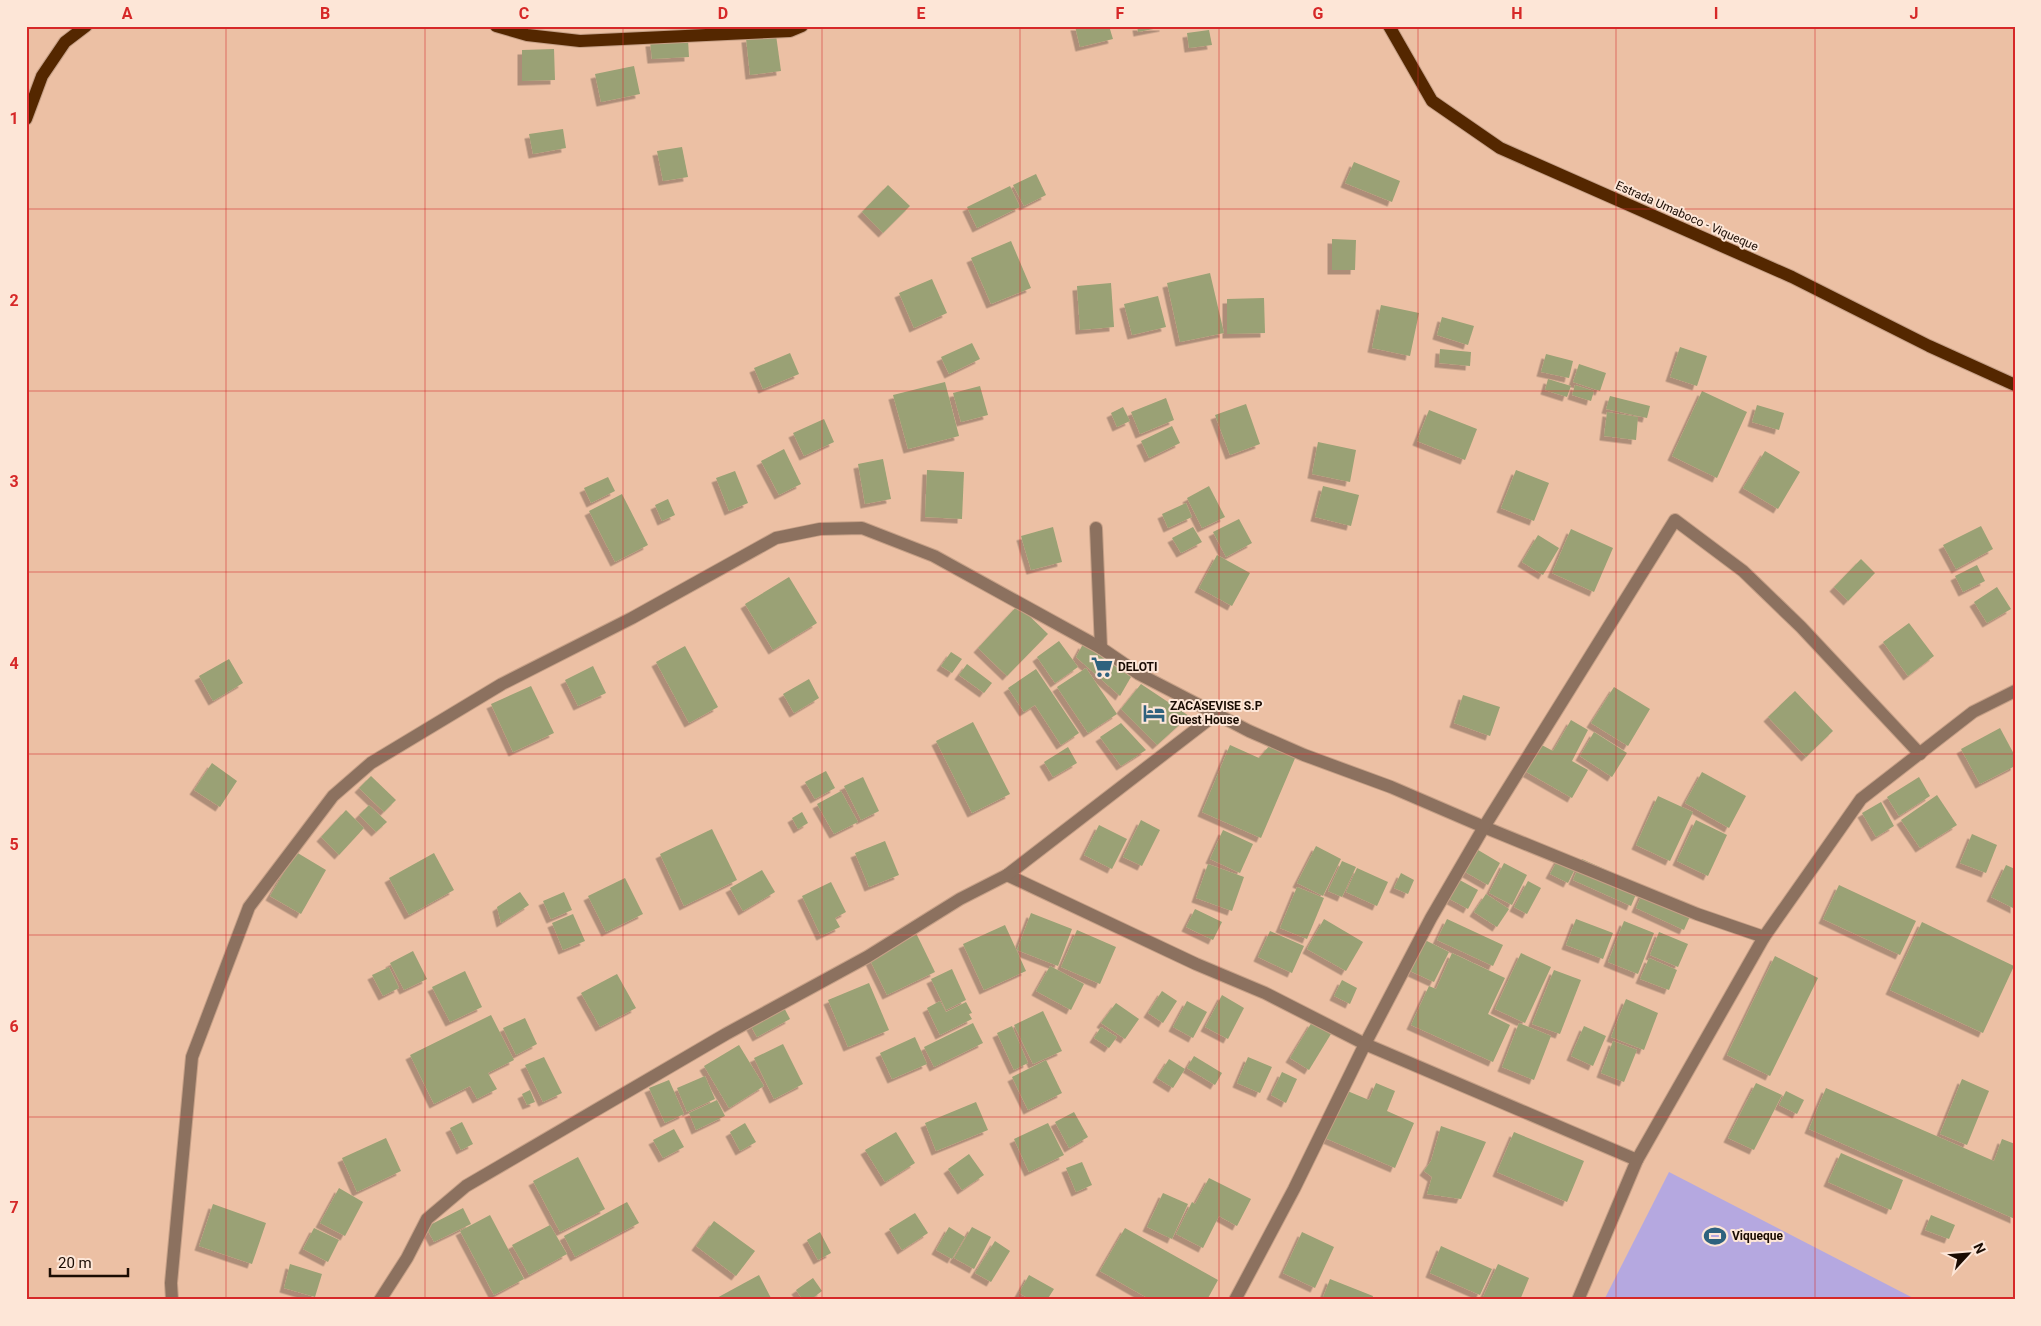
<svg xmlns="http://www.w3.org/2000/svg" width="2041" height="1326" viewBox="0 0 2041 1326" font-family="Roboto,sans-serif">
  <defs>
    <filter id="shadow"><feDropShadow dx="-4.5" dy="4.5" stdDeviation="0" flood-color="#0004"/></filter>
  </defs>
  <rect width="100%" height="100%" fill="#ecc0a4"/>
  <path fill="#b5a8e0" d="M1669,1172L1917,1300H1604Z"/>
  <g fill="#9aa174" filter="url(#shadow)">
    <path d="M1075,26H1109L1113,39L1080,47Z"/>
    <path d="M1137,26H1164V27L1138,32Z"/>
    <path d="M1209,30L1212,45L1189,48L1187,33Z"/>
    <path d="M776,35L781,71L750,75L746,38Z"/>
    <path d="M688,40L689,57L652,59L650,42Z"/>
    <path d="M554,49L555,80L522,81V50Z"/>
    <path d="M634,66L640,94L601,102L595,74Z"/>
    <path d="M563,129L566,148L533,154L529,134Z"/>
    <path d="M682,147L688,177L663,181L657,151Z"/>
    <path d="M1354,162L1400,181L1392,202L1345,183Z"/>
    <path d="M1036,174L1046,195L1024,206L1013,185Z"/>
    <path d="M888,185L910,206L883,233L862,212Z"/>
    <path d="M1010,186L1020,207L977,228L967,207Z"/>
    <path d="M1332,239L1356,240L1355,270H1332Z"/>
    <path d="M1011,241L1031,288L991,304L971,258Z"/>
    <path d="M1210,273L1224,333L1180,342L1167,283Z"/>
    <path d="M932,279L947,313L914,328L899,293Z"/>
    <path d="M1111,283L1114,327L1080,330L1077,286Z"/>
    <path d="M1158,296L1166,327L1132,335L1124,304Z"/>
    <path d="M1264,298L1265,333L1227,334V299Z"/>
    <path d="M1381,305L1419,313L1410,356L1372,348Z"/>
    <path d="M1442,317L1474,326L1468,345L1437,335Z"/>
    <path d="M972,343L980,359L949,374L941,357Z"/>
    <path d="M1680,347L1707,356L1697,386L1670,377Z"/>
    <path d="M1440,349L1471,352L1470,366L1439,363Z"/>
    <path d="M790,353L799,374L763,389L754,368Z"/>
    <path d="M1546,354L1573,361L1569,378L1541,372Z"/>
    <path d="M1579,364L1606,373L1600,391L1573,382Z"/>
    <path d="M1548,379L1571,386L1567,397L1545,390Z"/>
    <path d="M945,382L959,436L908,449L893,395Z"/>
    <path d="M1575,385L1594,391L1591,401L1572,395Z"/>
    <path d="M980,386L988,415L961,422L953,393Z"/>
    <path d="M1702,391L1747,412L1717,478L1672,456Z"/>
    <path d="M1610,396L1650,406L1647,418L1606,409Z"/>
    <path d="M1166,398L1174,420L1140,434L1131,412Z"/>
    <path d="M1246,404L1260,444L1230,455L1215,415Z"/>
    <path d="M1757,405L1784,413L1779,430L1752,422Z"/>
    <path d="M1123,407L1130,421L1117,427L1111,413Z"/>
    <path d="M1429,410L1477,429L1465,460L1417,441Z"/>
    <path d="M1607,412L1638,417L1636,440L1604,436Z"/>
    <path d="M824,419L834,442L804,456L793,433Z"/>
    <path d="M1172,426L1180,443L1149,458L1141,441Z"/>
    <path d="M1318,442L1356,450L1350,482L1312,474Z"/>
    <path d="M784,449L801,484L779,495L761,461Z"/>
    <path d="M1765,451L1800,472L1778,509L1743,488Z"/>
    <path d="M883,459L891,499L865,504L858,464Z"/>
    <path d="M927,470L964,472L962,519L925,517Z"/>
    <path d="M1516,470L1549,483L1534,521L1501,508Z"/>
    <path d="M735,471L748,503L729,511L716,478Z"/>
    <path d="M608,477L615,491L591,503L584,488Z"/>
    <path d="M1209,486L1225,517L1202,528L1187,498Z"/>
    <path d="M1323,486L1359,495L1351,526L1315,517Z"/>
    <path d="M622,494L648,545L615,562L589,511Z"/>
    <path d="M668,499L675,515L662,521L655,505Z"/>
    <path d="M1186,503L1192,517L1168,528L1162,514Z"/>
    <path d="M1239,519L1252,543L1226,557L1213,532Z"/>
    <path d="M1981,526L1993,549L1956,569L1943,545Z"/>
    <path d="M1053,527L1062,562L1031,570L1021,536Z"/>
    <path d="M1193,527L1202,542L1181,553L1172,538Z"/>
    <path d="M1571,529L1613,548L1594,592L1552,573Z"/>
    <path d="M1538,535L1559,548L1543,575L1522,562Z"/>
    <path d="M1217,555L1250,573L1232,606L1199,588Z"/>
    <path d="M1861,559L1875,573L1848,601L1834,587Z"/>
    <path d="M1977,565L1985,581L1963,592L1955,576Z"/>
    <path d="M789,577L817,623L773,650L745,604Z"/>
    <path d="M1997,587L2011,609L1987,623L1974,602Z"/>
    <path d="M1018,605L1048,634L1007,676L978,648Z"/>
    <path d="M1909,623L1934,656L1908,676L1883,642Z"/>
    <path d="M1059,641L1078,667L1055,683L1037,657Z"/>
    <path d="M1083,644L1131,677L1120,696L1076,657Z"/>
    <path d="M685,646L718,707L689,723L656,662Z"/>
    <path d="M951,652L962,659L952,673L941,666Z"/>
    <path d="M229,659L243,683L213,701L199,676Z"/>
    <path d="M967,664L992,683L984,693L959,675Z"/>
    <path d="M593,666L606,693L578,706L565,680Z"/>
    <path d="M1086,668L1117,714L1088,733L1057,687Z"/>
    <path d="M1036,669L1079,733L1061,745L1035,705L1024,712L1008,688Z"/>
    <path d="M809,679L819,698L794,713L783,694Z"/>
    <path d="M1141,684L1189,716L1157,745L1121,709Z"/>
    <path d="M531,686L554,733L513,752L491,704Z"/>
    <path d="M1614,687L1650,709L1628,746L1591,723Z"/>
    <path d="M1795,691L1833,731L1806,757L1768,717Z"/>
    <path d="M1463,695L1500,707L1490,736L1454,723Z"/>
    <path d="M1571,720L1588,730L1572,761L1588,770L1572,798L1523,770L1538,743L1553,751Z"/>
    <path d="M973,722L1010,794L972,813L936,741Z"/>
    <path d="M1121,723L1146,750L1121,766L1100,737Z"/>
    <path d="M2000,728L2015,756V766L1980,784L1961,749Z"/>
    <path d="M1594,732L1627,753L1612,777L1580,756Z"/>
    <path d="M1230,745L1259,758L1270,745L1296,756L1261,838L1202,812Z"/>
    <path d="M1068,747L1077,763L1053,777L1044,762Z"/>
    <path d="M212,763L237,781L220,807L194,790Z"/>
    <path d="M826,771L835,788L815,799L805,782Z"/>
    <path d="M1702,772L1746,796L1729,828L1685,803Z"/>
    <path d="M371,776L396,800L384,812L359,788Z"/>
    <path d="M863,777L879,811L861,820L844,786Z"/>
    <path d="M1919,777L1930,796L1899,816L1887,797Z"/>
    <path d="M841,791L858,822L834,834L817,804Z"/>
    <path d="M1937,795L1957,825L1920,848L1901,820Z"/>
    <path d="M1658,796L1693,812L1670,861L1636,845Z"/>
    <path d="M1881,802L1894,826L1876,837L1862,813Z"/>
    <path d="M369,805L387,822L376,832L359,815Z"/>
    <path d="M346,810L364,828L339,855L321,837Z"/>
    <path d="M802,812L808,823L798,829L792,818Z"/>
    <path d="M1141,820L1160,830L1142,866L1123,857Z"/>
    <path d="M1696,820L1727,835L1708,876L1677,861Z"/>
    <path d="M1099,825L1127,839L1112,869L1084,855Z"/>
    <path d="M712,829L737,880L684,906L660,854Z"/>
    <path d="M1223,830L1253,844L1240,873L1210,859Z"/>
    <path d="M1972,834L1997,845L1986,873L1960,863Z"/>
    <path d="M885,841L899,875L869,887L855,853Z"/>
    <path d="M1316,846L1341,859L1323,896L1297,883Z"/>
    <path d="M1473,847L1500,863L1488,885L1460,869Z"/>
    <path d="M296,852L326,870L301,914L270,896Z"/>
    <path d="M1562,852L1579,861L1568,883L1550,874Z"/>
    <path d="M434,853L454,890L409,915L389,878Z"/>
    <path d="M1582,859L1640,885L1631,906L1573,880Z"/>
    <path d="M1342,861L1356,867L1342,897L1328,891Z"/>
    <path d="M1504,863L1527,875L1512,905L1489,893Z"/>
    <path d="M1208,864L1244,877L1232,911L1196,898Z"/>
    <path d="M2006,865L2015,869V909L1991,897Z"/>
    <path d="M1357,868L1388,882L1377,906L1346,892Z"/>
    <path d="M762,870L775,892L743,911L730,888Z"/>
    <path d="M1401,873L1414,880L1408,894L1394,888Z"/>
    <path d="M625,878L643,914L606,932L588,896Z"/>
    <path d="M1456,878L1478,890L1468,909L1446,897Z"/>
    <path d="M1528,881L1541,888L1527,914L1514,907Z"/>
    <path d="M831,882L846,912L835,918L840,927L821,936L802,896Z"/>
    <path d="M1839,885L1916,921L1900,955L1823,919Z"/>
    <path d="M1297,887L1324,898L1307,939L1280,928Z"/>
    <path d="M520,892L529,905L501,923L497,907Z"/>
    <path d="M564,892L572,910L551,919L543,901Z"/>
    <path d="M1643,892L1691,914L1684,930L1636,908Z"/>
    <path d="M1486,894L1509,909L1497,927L1474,912Z"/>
    <path d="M1195,909L1222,922L1213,940L1186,927Z"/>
    <path d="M1031,913L1072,929L1058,966L1017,950Z"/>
    <path d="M573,914L585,941L563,950L552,923Z"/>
    <path d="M1324,919L1363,942L1346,971L1307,949Z"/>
    <path d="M1447,919L1503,945L1493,966L1437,940Z"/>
    <path d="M1576,919L1613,933L1603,959L1566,945Z"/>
    <path d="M1624,921L1654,933L1638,974L1608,962Z"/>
    <path d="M1922,922L2014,966L1983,1033L1890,990Z"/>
    <path d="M1005,925L1026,971L984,990L963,944Z"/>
    <path d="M1077,930L1116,947L1100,984L1061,967Z"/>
    <path d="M1270,931L1304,946L1292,973L1258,957Z"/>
    <path d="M1659,932L1688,944L1678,967L1650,955Z"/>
    <path d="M916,933L935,972L887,995L868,956Z"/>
    <path d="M1423,939L1449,952L1434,982L1408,970Z"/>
    <path d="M413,951L427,979L404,990L390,963Z"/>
    <path d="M1452,953L1505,978L1488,1014L1510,1025L1493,1062L1411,1025L1429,986L1436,989Z"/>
    <path d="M1521,953L1551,967L1525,1023L1495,1009Z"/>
    <path d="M1775,956L1818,978L1770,1076L1727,1055Z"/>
    <path d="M1649,958L1677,970L1669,990L1640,979Z"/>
    <path d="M1050,966L1084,984L1071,1010L1036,991Z"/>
    <path d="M389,967L399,988L383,996L372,975Z"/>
    <path d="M952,969L966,1000L946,1010L931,979Z"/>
    <path d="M1554,970L1581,980L1560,1034L1532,1024Z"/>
    <path d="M465,971L482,1007L450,1022L432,987Z"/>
    <path d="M617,974L636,1008L600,1027L581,993Z"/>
    <path d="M1342,980L1357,988L1350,1004L1334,996Z"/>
    <path d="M869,983L889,1030L848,1047L828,1000Z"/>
    <path d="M1162,991L1177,1001L1163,1023L1148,1013Z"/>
    <path d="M1222,995L1244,1008L1228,1039L1205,1027Z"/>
    <path d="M1626,999L1658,1013L1644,1050L1611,1037Z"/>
    <path d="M780,1000L790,1019L757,1037L747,1019Z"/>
    <path d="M940,1001L946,1012L966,1002L972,1013L969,1014L972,1019L940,1035L927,1008Z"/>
    <path d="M1187,1001L1207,1012L1193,1038L1173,1027Z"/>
    <path d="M1116,1003L1139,1019L1125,1039L1101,1023Z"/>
    <path d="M1043,1011L1062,1051L1033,1064L1014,1025Z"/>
    <path d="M491,1015L514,1060L488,1073L497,1089L477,1099L470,1086L434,1104L410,1055Z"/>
    <path d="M525,1018L537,1044L516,1055L503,1028Z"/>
    <path d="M1312,1022L1331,1034L1309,1070L1290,1058Z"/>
    <path d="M973,1023L983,1043L934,1067L924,1047Z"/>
    <path d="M1519,1023L1551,1036L1534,1080L1502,1067Z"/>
    <path d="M1012,1026L1028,1063L1014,1070L997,1033Z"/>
    <path d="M1584,1026L1606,1036L1593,1066L1571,1056Z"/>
    <path d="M1101,1027L1117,1037L1109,1048L1094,1038Z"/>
    <path d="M915,1037L927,1064L892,1079L880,1053Z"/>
    <path d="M1613,1041L1637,1050L1624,1082L1601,1073Z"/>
    <path d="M783,1044L803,1084L774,1099L754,1058Z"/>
    <path d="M739,1045L764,1086L729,1108L704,1066Z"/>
    <path d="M1194,1056L1222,1073L1215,1085L1187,1068Z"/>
    <path d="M544,1057L562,1093L543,1102L525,1065Z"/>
    <path d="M1248,1057L1272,1067L1260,1093L1237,1083Z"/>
    <path d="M1169,1059L1185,1069L1173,1088L1157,1078Z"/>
    <path d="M1046,1060L1062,1093L1028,1110L1012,1077Z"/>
    <path d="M1282,1072L1297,1079L1286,1103L1271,1095Z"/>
    <path d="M705,1076L715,1099L687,1112L677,1088Z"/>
    <path d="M1962,1079L1989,1091L1967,1145L1940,1134Z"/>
    <path d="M669,1080L684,1114L665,1123L649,1088Z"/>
    <path d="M1376,1083L1395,1091L1387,1111L1414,1123L1395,1168L1325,1138L1345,1090L1369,1100Z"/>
    <path d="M1756,1083L1782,1095L1754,1150L1728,1138Z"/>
    <path d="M1826,1088L1994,1161L2002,1139L2015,1144V1219L1809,1129Z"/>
    <path d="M530,1090L535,1102L527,1105L522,1094Z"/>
    <path d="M1786,1091L1804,1100L1797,1114L1779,1105Z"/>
    <path d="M717,1100L725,1116L696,1130L689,1113Z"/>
    <path d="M976,1102L988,1130L936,1151L925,1123Z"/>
    <path d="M1074,1112L1088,1137L1069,1148L1055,1122Z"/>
    <path d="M462,1122L473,1144L461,1150L450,1128Z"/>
    <path d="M745,1123L756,1142L740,1151L730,1132Z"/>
    <path d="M1048,1123L1064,1155L1029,1172L1014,1139Z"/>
    <path d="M1441,1126L1486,1142L1461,1199L1427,1194L1432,1177L1424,1171L1431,1161Z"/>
    <path d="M674,1129L684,1147L663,1158L653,1140Z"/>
    <path d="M896,1132L915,1163L885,1182L865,1150Z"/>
    <path d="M1514,1132L1584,1161L1567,1202L1497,1172Z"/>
    <path d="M386,1138L401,1171L357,1192L342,1158Z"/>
    <path d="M1841,1153L1903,1180L1891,1210L1828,1182Z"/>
    <path d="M969,1154L984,1175L962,1190L948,1169Z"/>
    <path d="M578,1157L605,1209L560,1232L533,1181Z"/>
    <path d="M1082,1162L1092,1185L1076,1192L1066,1168Z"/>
    <path d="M1209,1178L1251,1199L1237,1226L1219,1216L1203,1248L1176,1234L1192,1202L1195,1204Z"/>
    <path d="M339,1188L363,1202L345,1236L320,1223Z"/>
    <path d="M1163,1193L1188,1204L1172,1239L1147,1227Z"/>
    <path d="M627,1202L639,1223L575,1257L564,1236Z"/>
    <path d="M213,1204L266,1223L252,1264L199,1246Z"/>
    <path d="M463,1208L471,1224L434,1242L426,1227Z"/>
    <path d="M915,1213L928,1233L902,1250L889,1229Z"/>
    <path d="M490,1215L524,1279L494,1295L460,1231Z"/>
    <path d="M1931,1215L1955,1225L1949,1239L1925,1230Z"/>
    <path d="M714,1221L755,1251L736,1276L696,1246Z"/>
    <path d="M550,1225L567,1254L529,1275L512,1245Z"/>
    <path d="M949,1227L965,1237L952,1259L936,1250Z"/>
    <path d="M972,1227L991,1237L974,1269L954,1258Z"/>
    <path d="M314,1228L339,1240L328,1262L303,1249Z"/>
    <path d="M1125,1228L1218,1280L1207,1300H1151L1100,1271Z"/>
    <path d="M820,1232L831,1253L818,1260L807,1240Z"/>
    <path d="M1302,1232L1334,1247L1315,1288L1283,1273Z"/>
    <path d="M995,1241L1010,1251L991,1282L975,1273Z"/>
    <path d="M1441,1246L1492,1269L1480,1295L1430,1273Z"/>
    <path d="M290,1264L322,1274L315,1297L284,1288Z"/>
    <path d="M1498,1264L1529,1278L1520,1300H1489L1483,1297Z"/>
    <path d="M759,1275L772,1300H713Z"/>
    <path d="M1029,1275L1054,1289L1047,1300H1031L1019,1293Z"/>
    <path d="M813,1278L822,1291L810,1300H803L796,1290Z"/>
    <path d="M1330,1279L1373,1296L1372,1300H1322Z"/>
  </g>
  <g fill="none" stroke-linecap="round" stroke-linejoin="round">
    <g stroke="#c6a087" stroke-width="14">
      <g id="minor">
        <path d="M1096,528L1101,648"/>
        <path d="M1007,875L1196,964L1265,993L1365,1044L1637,1160"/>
        <path d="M172,1300L171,1283L192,1057L249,907L333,796L371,763L502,684L632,618L776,538L820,529L862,528L934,556L1101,648L1139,674L1249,731L1304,755L1391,787L1484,827L1697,914L1764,937"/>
        <path d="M380,1300L407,1258L427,1219L466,1186L726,1034L867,957L960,899L1007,875L1216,714"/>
        <path d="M1235,1300L1294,1189L1365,1044L1431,918L1484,827L1675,520L1743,571L1801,627L1920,754"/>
        <path d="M1578,1300L1637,1160L1764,937L1861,799L1973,712L2015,691"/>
      </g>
    </g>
    <g stroke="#c6a087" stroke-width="14">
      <g id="major">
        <path d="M496,26L527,35L580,41L790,31L802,26"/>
        <path d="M1389,26L1432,101L1500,148L1792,277L1929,346L2015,385"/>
        <path d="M26,119L42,76L65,42L86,26"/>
      </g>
    </g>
    <use href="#minor" stroke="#8c715f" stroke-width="12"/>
    <use href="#major" stroke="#542700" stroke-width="12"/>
  </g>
  <path fill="none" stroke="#d62828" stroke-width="1" stroke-opacity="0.55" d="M226,26V1300M425,26V1300M623,26V1300M822,26V1300M1020,26V1300M1219,26V1300M1418,26V1300M1616,26V1300M1815,26V1300M26,209H2015M26,391H2015M26,572H2015M26,754H2015M26,935H2015M26,1117H2015"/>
  <defs>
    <g id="supermarket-bare" transform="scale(1.725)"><path d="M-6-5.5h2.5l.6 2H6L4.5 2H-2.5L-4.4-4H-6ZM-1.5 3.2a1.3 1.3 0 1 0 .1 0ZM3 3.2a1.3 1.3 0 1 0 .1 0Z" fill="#2e627e" stroke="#fde6d7" stroke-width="2.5" paint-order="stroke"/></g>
    <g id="hotel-bare" transform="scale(1.725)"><path d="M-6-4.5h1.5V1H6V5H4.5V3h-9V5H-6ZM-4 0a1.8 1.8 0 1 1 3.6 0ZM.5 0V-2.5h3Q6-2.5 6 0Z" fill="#2e627e" stroke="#fde6d7" stroke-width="2.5" paint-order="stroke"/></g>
    <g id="stadium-bare" transform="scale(1.725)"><path d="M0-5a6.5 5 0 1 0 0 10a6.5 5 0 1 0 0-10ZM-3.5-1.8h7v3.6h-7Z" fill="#2e627e" stroke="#fde6d7" stroke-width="2.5" paint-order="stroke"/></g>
  </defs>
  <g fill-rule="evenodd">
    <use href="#supermarket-bare" x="1102" y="667"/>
    <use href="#hotel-bare" x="1154" y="713"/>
    <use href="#stadium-bare" x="1715" y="1236"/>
  </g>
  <g text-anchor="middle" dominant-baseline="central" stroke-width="4" stroke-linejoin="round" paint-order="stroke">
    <g font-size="12" fill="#1a0c03" stroke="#fde6d7">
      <text transform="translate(1687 216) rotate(24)">Estrada Umaboco - Viqueque</text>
    </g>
    <g font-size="12" font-weight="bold" fill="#1a0c03" stroke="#fde6d7" text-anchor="start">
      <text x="1118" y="667">DELOTI</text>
      <text x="1170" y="706">ZACASEVISE S.P<tspan x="1170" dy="14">Guest House</tspan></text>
      <text x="1732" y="1236">Viqueque</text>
    </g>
  </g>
  <rect width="2041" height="1326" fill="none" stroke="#fde6d7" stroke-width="55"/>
  <g transform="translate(1968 1254) rotate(64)" stroke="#fde6d7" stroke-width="4" paint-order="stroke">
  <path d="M0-4L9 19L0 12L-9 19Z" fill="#1a0c03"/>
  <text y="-8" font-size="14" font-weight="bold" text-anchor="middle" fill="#1a0c03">N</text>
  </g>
  <path d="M50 1268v8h78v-8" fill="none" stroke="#1a0c03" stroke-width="2.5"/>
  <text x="58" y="1268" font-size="15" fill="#1a0c03" stroke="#fde6d7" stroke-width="4" paint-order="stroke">20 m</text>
  <rect x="28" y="28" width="1986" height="1270" fill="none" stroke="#d62828" stroke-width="2"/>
  <g font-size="16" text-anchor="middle" font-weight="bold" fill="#d62828">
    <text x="127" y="19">A</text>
    <text x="325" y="19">B</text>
    <text x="524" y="19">C</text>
    <text x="723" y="19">D</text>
    <text x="921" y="19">E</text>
    <text x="1120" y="19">F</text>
    <text x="1318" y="19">G</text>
    <text x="1517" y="19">H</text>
    <text x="1716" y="19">I</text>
    <text x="1914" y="19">J</text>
    <text x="14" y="124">1</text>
    <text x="14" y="306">2</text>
    <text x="14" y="487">3</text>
    <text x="14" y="669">4</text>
    <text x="14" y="850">5</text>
    <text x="14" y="1032">6</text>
    <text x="14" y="1213">7</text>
  </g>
</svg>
